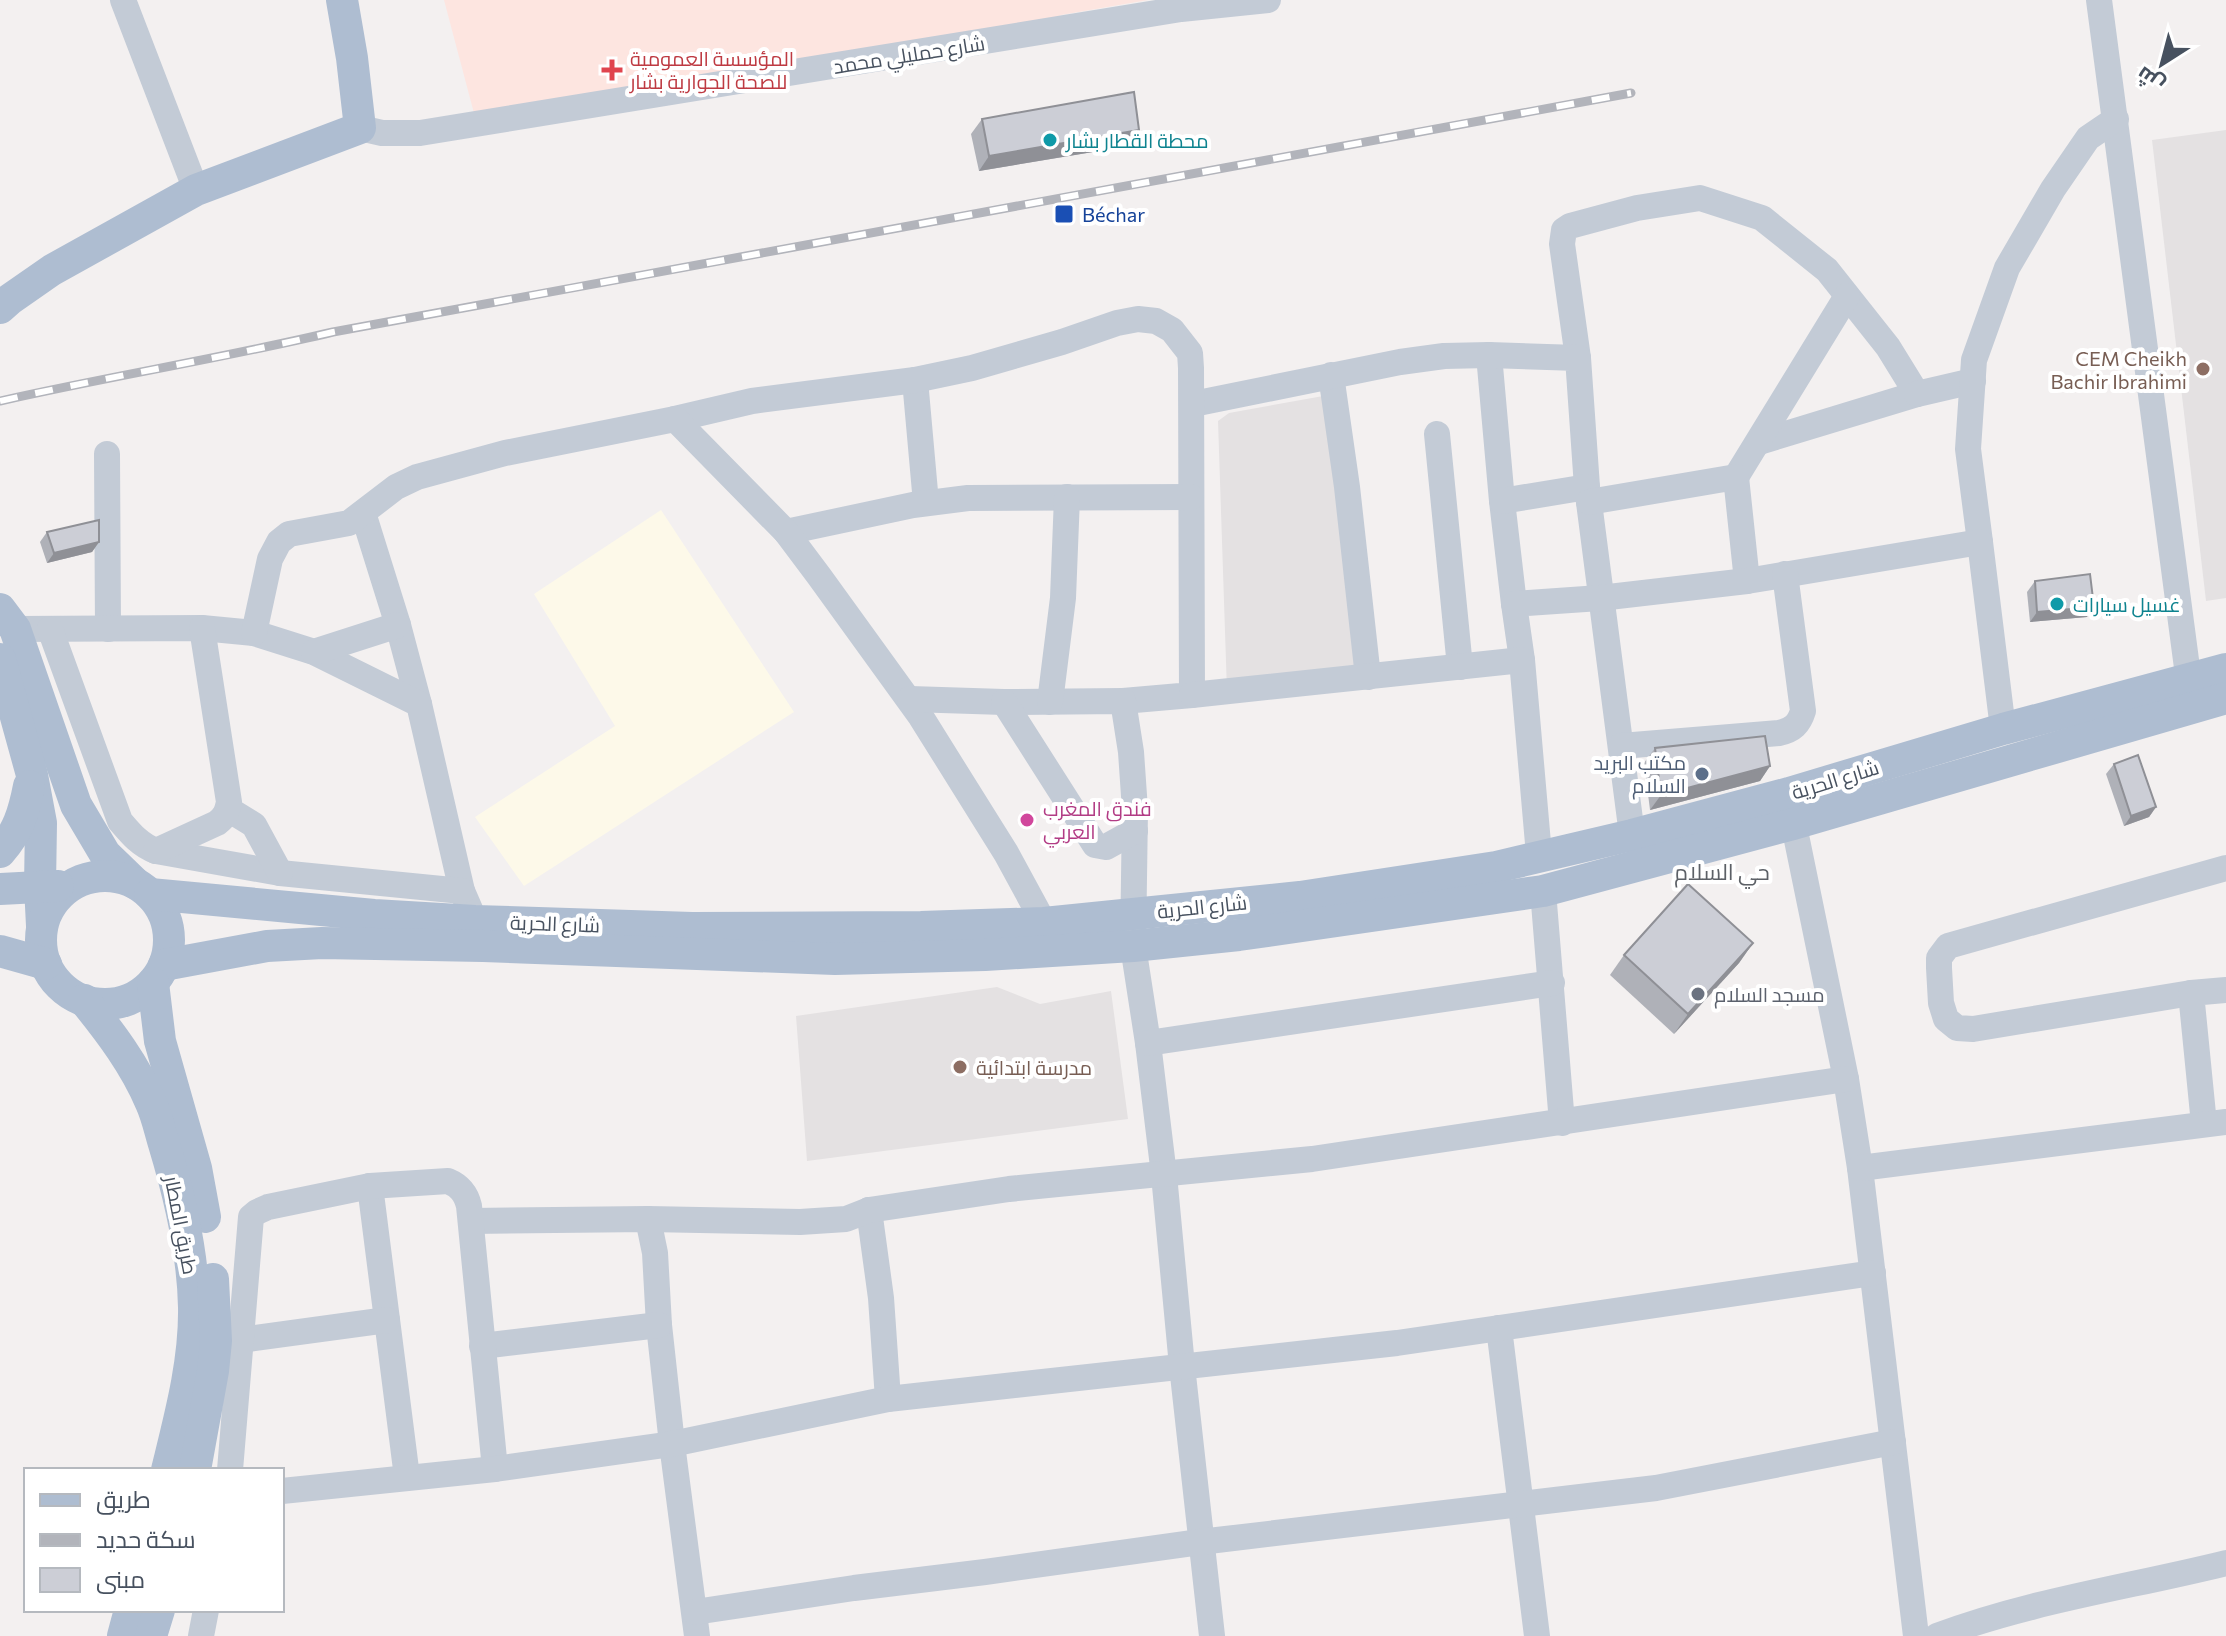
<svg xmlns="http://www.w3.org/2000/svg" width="2226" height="1636" viewBox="0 0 2226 1636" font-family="Commissioner,Cairo,sans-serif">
  <rect width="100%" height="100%" fill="#f3f0f0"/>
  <path fill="#fdf9e9" d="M661,510L794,712L524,886L475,817L615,726L534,594Z"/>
  <g fill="#e4e1e2">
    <path d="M2226,130V598L2206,601L2152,140Z"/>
    <path d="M1340,393L1380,676L1227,692L1218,421L1229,413Z"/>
    <path d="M997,987L1040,1004L1111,991L1128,1119L807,1161L796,1016Z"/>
  </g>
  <path fill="#fde5e0" d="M444,0H1148L1061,15L1048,23L475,117Z"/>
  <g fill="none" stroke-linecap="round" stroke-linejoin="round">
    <g stroke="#c3cbd6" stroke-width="26">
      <path d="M123,0L196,190"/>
      <path d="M2099,0L2191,698"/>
      <path d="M360,128L382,133H420L1181,9L1268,0"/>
      <path d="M1489,355L1502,501L1514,604"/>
      <path d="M1578,358L1562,244L1564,230L1570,226L1637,208L1700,198L1762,218L1827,270L1888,347L1917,394L1759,442"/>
      <path d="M1331,375L1347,487L1368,677"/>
      <path d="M915,380L926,503"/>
      <path d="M1917,394L1973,381"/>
      <path d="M1193,404L1400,362L1444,356L1489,355L1578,358L1587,487L1632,835"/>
      <path d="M675,419L752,401L915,380L972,368L1062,342L1117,323L1138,319L1156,321L1172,330L1190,353L1191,368L1192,695L1123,701"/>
      <path d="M1437,434L1460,667"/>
      <path d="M107,454L108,629"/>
      <path d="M1736,477L1847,296"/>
      <path d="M1502,501L1587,487"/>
      <path d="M1589,502L1736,477L1747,581"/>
      <path d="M363,513L398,625L419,704"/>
      <path d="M786,532L913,505L968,498L1191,497"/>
      <path d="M1980,542L1968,449L1974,360L2007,268L2053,189L2088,138L2116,119"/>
      <path d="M15,629L202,628L254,633L314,652L419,704L462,891L475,921"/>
      <path d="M50,629L120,821C131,834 140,845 156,851L280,873L462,891"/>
      <path d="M254,633L270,559L279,542L289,534L349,523L396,487L417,477L505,453L675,419L786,532L819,576L921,717L1006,853L1044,923"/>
      <path d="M314,652L398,625"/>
      <path d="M1522,660L1514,604L1600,598L1747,581L1980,542L2003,729"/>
      <path d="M1192,695L1522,660L1539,855"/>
      <path d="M910,699L1004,702L1123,701L1131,752L1135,810L1133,946L1148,1043L1164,1175L1182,1366L1212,1636"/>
      <path d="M1004,702L1095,845L1106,847L1135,831"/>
      <path d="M1050,702L1063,598L1067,497"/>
      <path d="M1621,746L1779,733C1793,730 1799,724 1803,711L1785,574"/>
      <path d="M1790,806L1846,1079L1860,1168L1916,1636"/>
      <path d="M228,809L254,825L280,873"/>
      <path d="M156,851L217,823C225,817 227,812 229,802L202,628"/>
      <path d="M1543,891L1562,1123"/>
      <path d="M2191,993L1973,1029L1957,1028L1946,1019L1941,1003L1939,968V958L1948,946L2226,868"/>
      <path d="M1148,1043L1552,983"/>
      <path d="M2204,1124L2191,993L2226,990"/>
      <path d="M1860,1168L2226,1122"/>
      <path d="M370,1186L407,1477"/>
      <path d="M869,1210L881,1298L888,1399"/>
      <path d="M648,1219L655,1253L659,1325L672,1444L697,1636"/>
      <path d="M471,1221L648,1219L800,1222L846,1219L869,1210L1009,1189L1312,1159L1846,1079"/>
      <path d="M1499,1328L1537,1636"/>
      <path d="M241,1340L387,1320"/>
      <path d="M482,1346L659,1325"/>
      <path d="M230,1470L251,1217L257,1212L268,1207L370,1186L448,1181C460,1186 466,1193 469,1206L495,1469"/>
      <path d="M282,1491L495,1469L672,1444L888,1399L1397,1343L1873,1273"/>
      <path d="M695,1612L854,1588L985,1572L1200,1542L1656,1488L1893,1442"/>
      <path d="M201,1636L206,1610"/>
      <path d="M1937,1636C2030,1601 2129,1587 2226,1563"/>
    </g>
    <g stroke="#aebdd1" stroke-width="32">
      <path d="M0,308L9,300L52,270L196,190L360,128L352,58L342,0"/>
      <path d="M0,609L15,629L76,805L105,854L135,883"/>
      <path d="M0,659L32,775L41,823L40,886L42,926"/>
      <path d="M0,852C18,832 24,812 29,786"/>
      <circle cx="105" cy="940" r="64"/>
      <path d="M0,889L58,886"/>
      <path d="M150,894L374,915L475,921L692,928L921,927L1044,923L1300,897L1496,867L1632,835L1789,793L2003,729L2226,669"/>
      <path d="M0,951L46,964"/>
      <path d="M164,965L267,946L322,943L483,946L835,959L985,955L1133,946L1239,935L1543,891L1793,824L2226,698"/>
      <path d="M153,983L160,1041L196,1168L205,1217"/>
      <path d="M84,1000C110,1032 135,1065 151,1103C157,1116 160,1131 164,1144C180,1197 193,1252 194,1307C195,1362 180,1417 167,1470"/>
      <path d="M195,1470L213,1371L216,1341L213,1279"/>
      <path d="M123,1636L130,1610"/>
      <path d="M151,1636L159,1610"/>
    </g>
    <g stroke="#b2b4bb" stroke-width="9">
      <path id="rail" d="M0,401C111,376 223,358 333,332L1631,93"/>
    </g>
    <use href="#rail" stroke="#fff" stroke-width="6" stroke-dasharray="18" stroke-linecap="butt"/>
  </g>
  <g fill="#afb1b8">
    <path d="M982,119L1129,146L979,171L971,134Z"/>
    <path d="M47,532L99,542L92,552L47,563L40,542Z"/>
    <path d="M2035,581L2087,617L2030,622L2027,592Z"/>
    <path d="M1655,748L1770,766L1760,781L1650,810L1644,763Z"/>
    <path d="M2114,764L2156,807L2149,817L2124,826L2106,774Z"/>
    <path d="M1753,943L1739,963L1674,1034L1610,975L1624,955Z"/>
  </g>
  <g fill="#8f9096">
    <path d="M1139,130L1129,146L979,171L989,156Z"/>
    <path d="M99,542L92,552L47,563L54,553Z"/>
    <path d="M2094,607L2087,617L2030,622L2037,612Z"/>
    <path d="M1770,766L1760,781L1650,810L1661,795Z"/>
    <path d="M2156,807L2149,817L2124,826L2131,816Z"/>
    <path d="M1753,943L1739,963L1674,1034L1688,1014Z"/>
  </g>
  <g fill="#ccced6" stroke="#8f9096" stroke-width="2">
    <path d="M1134,92L1139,130L989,156L982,119Z"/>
    <path d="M99,520V542L54,553L47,532Z"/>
    <path d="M2090,574L2094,607L2037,612L2035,581Z"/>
    <path d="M1765,736L1770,766L1661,795L1655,748Z"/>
    <path d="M2138,755L2156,807L2131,816L2114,764Z"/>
    <path d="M1688,884L1753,943L1688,1014L1624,955Z"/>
  </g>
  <path fill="#e0444e" stroke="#fff" stroke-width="3" d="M608 58h8v8h8v8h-8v8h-8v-8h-8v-8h8z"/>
  <g fill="#0f9aa8" stroke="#fff" stroke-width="3">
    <circle cx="1050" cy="140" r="8"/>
    <circle cx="2057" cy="604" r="8"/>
  </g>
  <rect fill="#1a4fb4" stroke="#fff" stroke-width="3" x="1054" y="204" width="20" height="20" rx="4"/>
  <g fill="#8d6e63" stroke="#fff" stroke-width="3">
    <circle cx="2203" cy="369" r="8"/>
    <circle cx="960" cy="1067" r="8"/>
  </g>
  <circle fill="#5c6f8a" stroke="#fff" stroke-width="3" cx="1702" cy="774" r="8"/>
  <circle fill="#d1479c" stroke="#fff" stroke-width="3" cx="1027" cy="820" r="8"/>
  <circle fill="#6b7280" stroke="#fff" stroke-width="3" cx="1698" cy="994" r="8"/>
  <g text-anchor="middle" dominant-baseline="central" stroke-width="8" stroke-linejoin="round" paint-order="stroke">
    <g font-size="20" fill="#47515f" stroke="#fff">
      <text transform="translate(909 54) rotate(-9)">شارع حمليلي محمد</text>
      <text transform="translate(1835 779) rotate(-17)">شارع الحرية</text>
      <text transform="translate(1202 906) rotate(-6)">شارع الحرية</text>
      <text transform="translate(555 923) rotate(2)">شارع الحرية</text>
      <text transform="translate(182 1225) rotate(79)">طريق المطار</text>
    </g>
    <g font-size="20" fill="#be3a42" stroke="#fff" text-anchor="start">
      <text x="630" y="58">المؤسسة العمومية<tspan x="630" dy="23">للصحة الجوارية بشار</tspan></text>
    </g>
    <g font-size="20" fill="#0d838f" stroke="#fff" text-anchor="start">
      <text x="1066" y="140">محطة القطار بشار</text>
      <text x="2073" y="604">غسيل سيارات</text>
    </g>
    <g font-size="20" fill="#164399" stroke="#fff" text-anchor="start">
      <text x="1082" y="214">Béchar</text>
    </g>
    <g font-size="20" fill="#785e54" stroke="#fff" text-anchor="end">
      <text x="2187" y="358">CEM Cheikh<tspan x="2187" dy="23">Bachir Ibrahimi</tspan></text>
      <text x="976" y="1067" text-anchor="start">مدرسة ابتدائية</text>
    </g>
    <g font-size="20" fill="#4e5e75" stroke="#fff" text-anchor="end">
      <text x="1686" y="762">مكتب البريد<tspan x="1686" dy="23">السلام</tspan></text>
    </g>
    <g font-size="20" fill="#b23c85" stroke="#fff" text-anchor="start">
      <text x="1043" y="808">فندق المغرب<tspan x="1043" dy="23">العربي</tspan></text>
    </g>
    <g font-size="20" fill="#5b616d" stroke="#fff" text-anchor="start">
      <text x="1714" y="994">مسجد السلام</text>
    </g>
    <g font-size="22" fill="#5c6066" stroke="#fff">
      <text x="1722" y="871">حي السلام</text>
    </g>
  </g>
  <rect x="24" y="1468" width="260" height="144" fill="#ffffff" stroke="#b5b9bf" stroke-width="2"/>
  <rect x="40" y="1494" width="40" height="12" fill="#aebdd1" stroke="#b5b9bf" stroke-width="2"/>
  <text x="96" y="1508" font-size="24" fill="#47515f">طريق</text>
  <rect x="40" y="1534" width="40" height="12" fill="#b2b4bb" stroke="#b5b9bf" stroke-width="2"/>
  <text x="96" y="1548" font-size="24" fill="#47515f">سكة حديد</text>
  <rect x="40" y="1568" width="40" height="24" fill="#ccced6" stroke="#b5b9bf" stroke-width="2"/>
  <text x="96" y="1588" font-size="24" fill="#47515f">مبنى</text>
  <g transform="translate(2162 64) rotate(216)" stroke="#ffffff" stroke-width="6" paint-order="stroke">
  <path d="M0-6L14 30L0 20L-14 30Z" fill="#47515f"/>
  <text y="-12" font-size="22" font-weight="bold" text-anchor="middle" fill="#47515f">ش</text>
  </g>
</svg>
